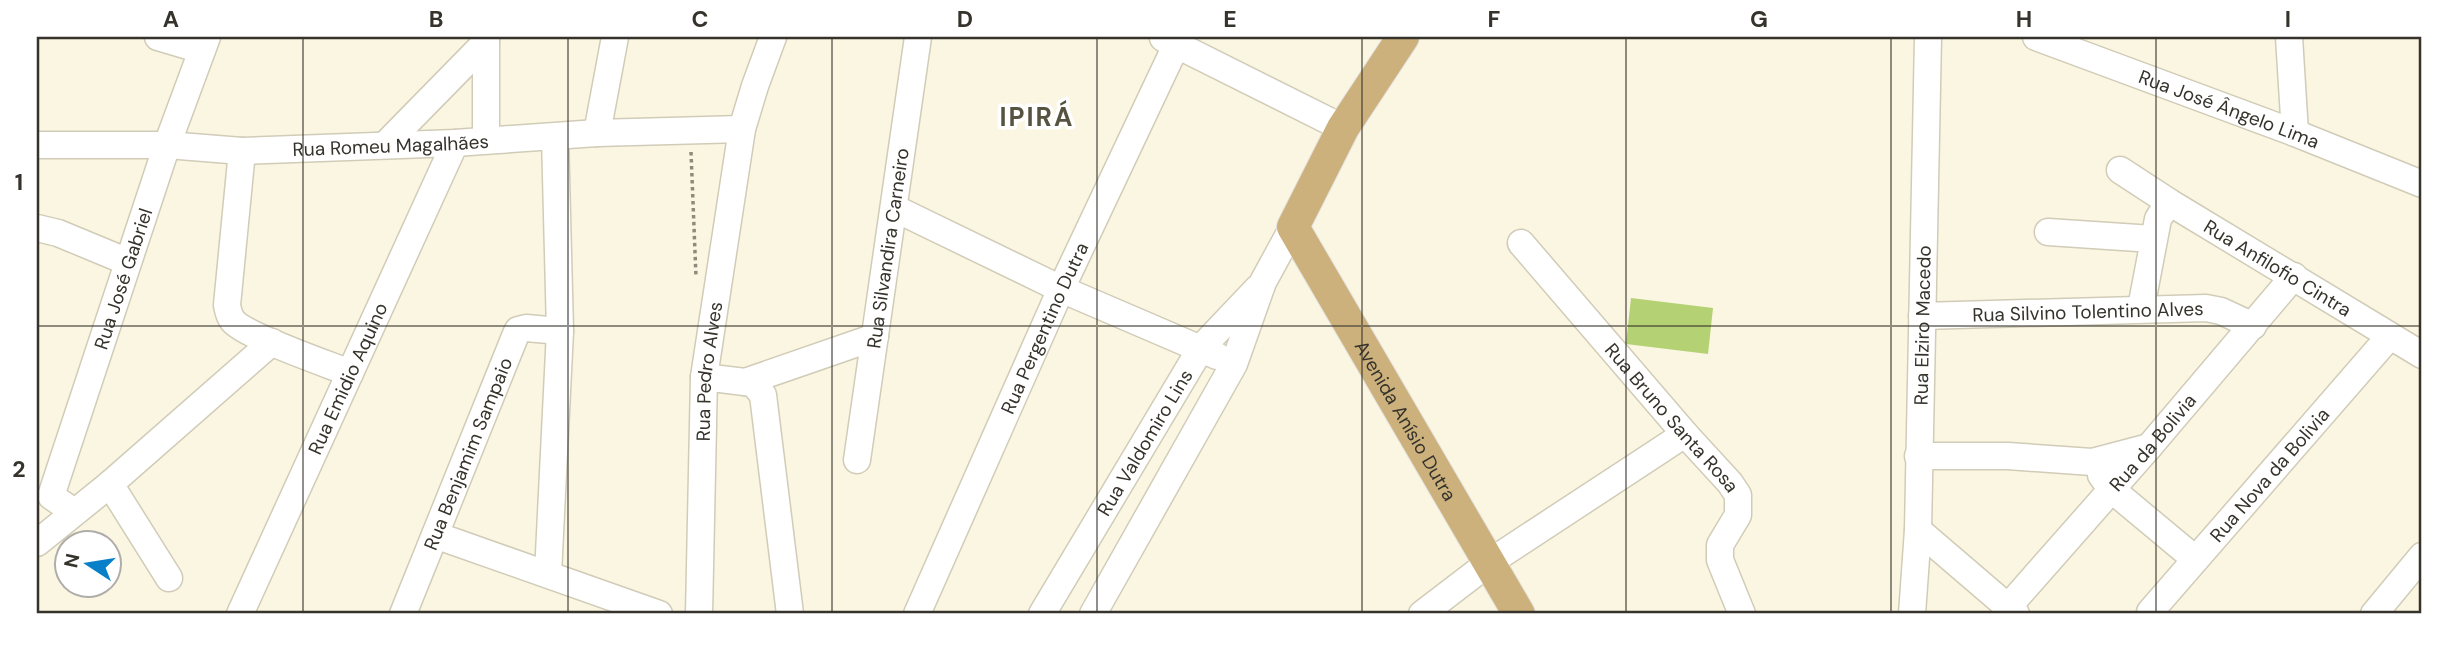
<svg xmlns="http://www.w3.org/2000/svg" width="2459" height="651" viewBox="0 0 2459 651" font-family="'DM Sans',sans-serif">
  <rect width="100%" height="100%" fill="#fbf6e1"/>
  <path fill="#b4d173" d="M1631,298L1713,308L1708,354L1626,344Z"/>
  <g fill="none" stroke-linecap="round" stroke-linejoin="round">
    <g stroke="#d1ccb8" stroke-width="29">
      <g id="minor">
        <path d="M158,37L202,50"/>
        <path id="s1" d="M2036,37L2295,133L2422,184"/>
        <path d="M2289,37L2295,133"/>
        <path d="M1163,38L1343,128"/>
        <path d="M597,133L615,37"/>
        <path d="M486,140V37"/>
        <path id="s2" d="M37,145H167L242,151L455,143L597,133L742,129"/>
        <path d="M385,145L486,42"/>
        <path d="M242,151L227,305C228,311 229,316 233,321C246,336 327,364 350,373"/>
        <path d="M2120,170L2169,202"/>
        <path d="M894,208L1061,289L1217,356"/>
        <path d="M37,228L58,233L128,262"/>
        <path d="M2048,232L2153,239"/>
        <path id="s3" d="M1521,243L1685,434L1730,483L1738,495V515L1720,545V560L1742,614"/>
        <path id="s4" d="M2141,308L2158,219L2169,202L2422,355"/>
        <path id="s5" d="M1922,316L2206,308L2221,311L2253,326"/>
        <path d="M704,377L753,383L763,395L790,614"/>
        <path d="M745,382L875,337"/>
        <path d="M1918,456H2008L2092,462L2149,447"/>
        <path id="s6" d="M857,460L918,37"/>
        <path d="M2101,475L2111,489L2195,559"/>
        <path d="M110,484L169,578"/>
        <path id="s7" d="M74,512L51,496L167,145L207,37"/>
        <path d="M1918,530L2016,614"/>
        <path d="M435,535L659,614"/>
        <path d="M37,543L110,484L272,342"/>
        <path d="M548,574L560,331L555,137"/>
        <path id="s8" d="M2008,607L2149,447L2294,276"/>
        <path id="s9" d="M2150,612L2389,337"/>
        <path id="s10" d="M240,614L455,143"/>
        <path id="s11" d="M403,614L516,334L518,330L526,328L560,331"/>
        <path id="s12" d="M699,614L704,377L742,129L755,86L773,37"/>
        <path id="s13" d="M917,614L1061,289L1180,37"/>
        <path id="s14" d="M1042,614L1201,348L1257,289"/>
        <path d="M1093,614L1234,364L1263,282L1293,227"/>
        <path d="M1422,614L1490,562L1685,434"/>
        <path id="s15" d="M1912,614L1918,530L1928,37"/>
        <path d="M2374,614L2422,556"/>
      </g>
    </g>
    <g stroke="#e3e2e1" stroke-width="34">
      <g id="major">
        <path id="s16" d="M1403,37L1343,128L1293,227L1519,614"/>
      </g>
    </g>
    <path stroke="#8e8b7d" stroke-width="3.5" stroke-dasharray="3.5 3.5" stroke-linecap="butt" d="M691,152L696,277"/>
    <use href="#minor" stroke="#fff" stroke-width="26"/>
    <use href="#major" stroke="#cdb17d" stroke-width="32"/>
  </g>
  <path fill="none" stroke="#35332b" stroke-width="2" stroke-opacity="0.55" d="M303,37V614M568,37V614M832,37V614M1097,37V614M1362,37V614M1626,37V614M1891,37V614M2156,37V614M37,326H2422"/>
  <g text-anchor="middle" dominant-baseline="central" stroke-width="7" stroke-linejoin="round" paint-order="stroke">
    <g font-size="19" fill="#35332b" stroke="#fff">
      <text stroke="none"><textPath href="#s1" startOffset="206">Rua José Ângelo Lima</textPath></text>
      <text stroke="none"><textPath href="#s2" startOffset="354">Rua Romeu Magalhães</textPath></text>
      <text stroke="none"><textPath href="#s6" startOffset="214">Rua Silvandira Carneiro</textPath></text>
      <text stroke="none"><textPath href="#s4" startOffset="238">Rua Anfilofio Cintra</textPath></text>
      <text stroke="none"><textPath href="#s7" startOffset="257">Rua José Gabriel</textPath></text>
      <text stroke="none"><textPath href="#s5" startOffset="166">Rua Silvino Tolentino Alves</textPath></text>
      <text stroke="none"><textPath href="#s15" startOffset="289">Rua Elziro Macedo</textPath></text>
      <text stroke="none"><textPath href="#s13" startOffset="313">Rua Pergentino Dutra</textPath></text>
      <text stroke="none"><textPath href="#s12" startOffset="243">Rua Pedro Alves</textPath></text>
      <text stroke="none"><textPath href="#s10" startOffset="259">Rua Emidio Aquino</textPath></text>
      <text stroke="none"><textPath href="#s3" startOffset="231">Rua Bruno Santa Rosa</textPath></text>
      <text stroke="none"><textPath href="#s16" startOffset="444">Avenida Anísio Dutra</textPath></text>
      <text stroke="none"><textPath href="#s14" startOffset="200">Rua Valdomiro Lins</textPath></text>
      <text stroke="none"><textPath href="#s8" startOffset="219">Rua da Bolivia</textPath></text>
      <text stroke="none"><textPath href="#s11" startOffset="173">Rua Benjamim Sampaio</textPath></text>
      <text stroke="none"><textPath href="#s9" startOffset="182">Rua Nova da Bolivia</textPath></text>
    </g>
    <g font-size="26" font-weight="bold" letter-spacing="2" fill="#575341" stroke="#fff">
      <text x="1037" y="117">IPIRÁ</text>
    </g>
  </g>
  <rect width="2459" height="651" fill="none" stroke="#ffffff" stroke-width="77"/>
  <g transform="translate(88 564) rotate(282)"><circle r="33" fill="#ffffff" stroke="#aeadaa" stroke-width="2"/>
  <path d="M0-5L12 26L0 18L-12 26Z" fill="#0880c9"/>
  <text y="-10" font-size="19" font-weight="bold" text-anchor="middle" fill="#35332b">N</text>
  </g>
  <rect x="38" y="38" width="2382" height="574" fill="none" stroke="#35332b" stroke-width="2.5"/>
  <g font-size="23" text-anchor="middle" font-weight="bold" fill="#35332b">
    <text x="171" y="27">A</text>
    <text x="436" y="27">B</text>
    <text x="700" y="27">C</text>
    <text x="965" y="27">D</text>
    <text x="1230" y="27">E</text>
    <text x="1494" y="27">F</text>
    <text x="1759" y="27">G</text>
    <text x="2024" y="27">H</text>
    <text x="2288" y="27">I</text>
    <text x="19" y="190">1</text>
    <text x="19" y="477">2</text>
  </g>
</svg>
